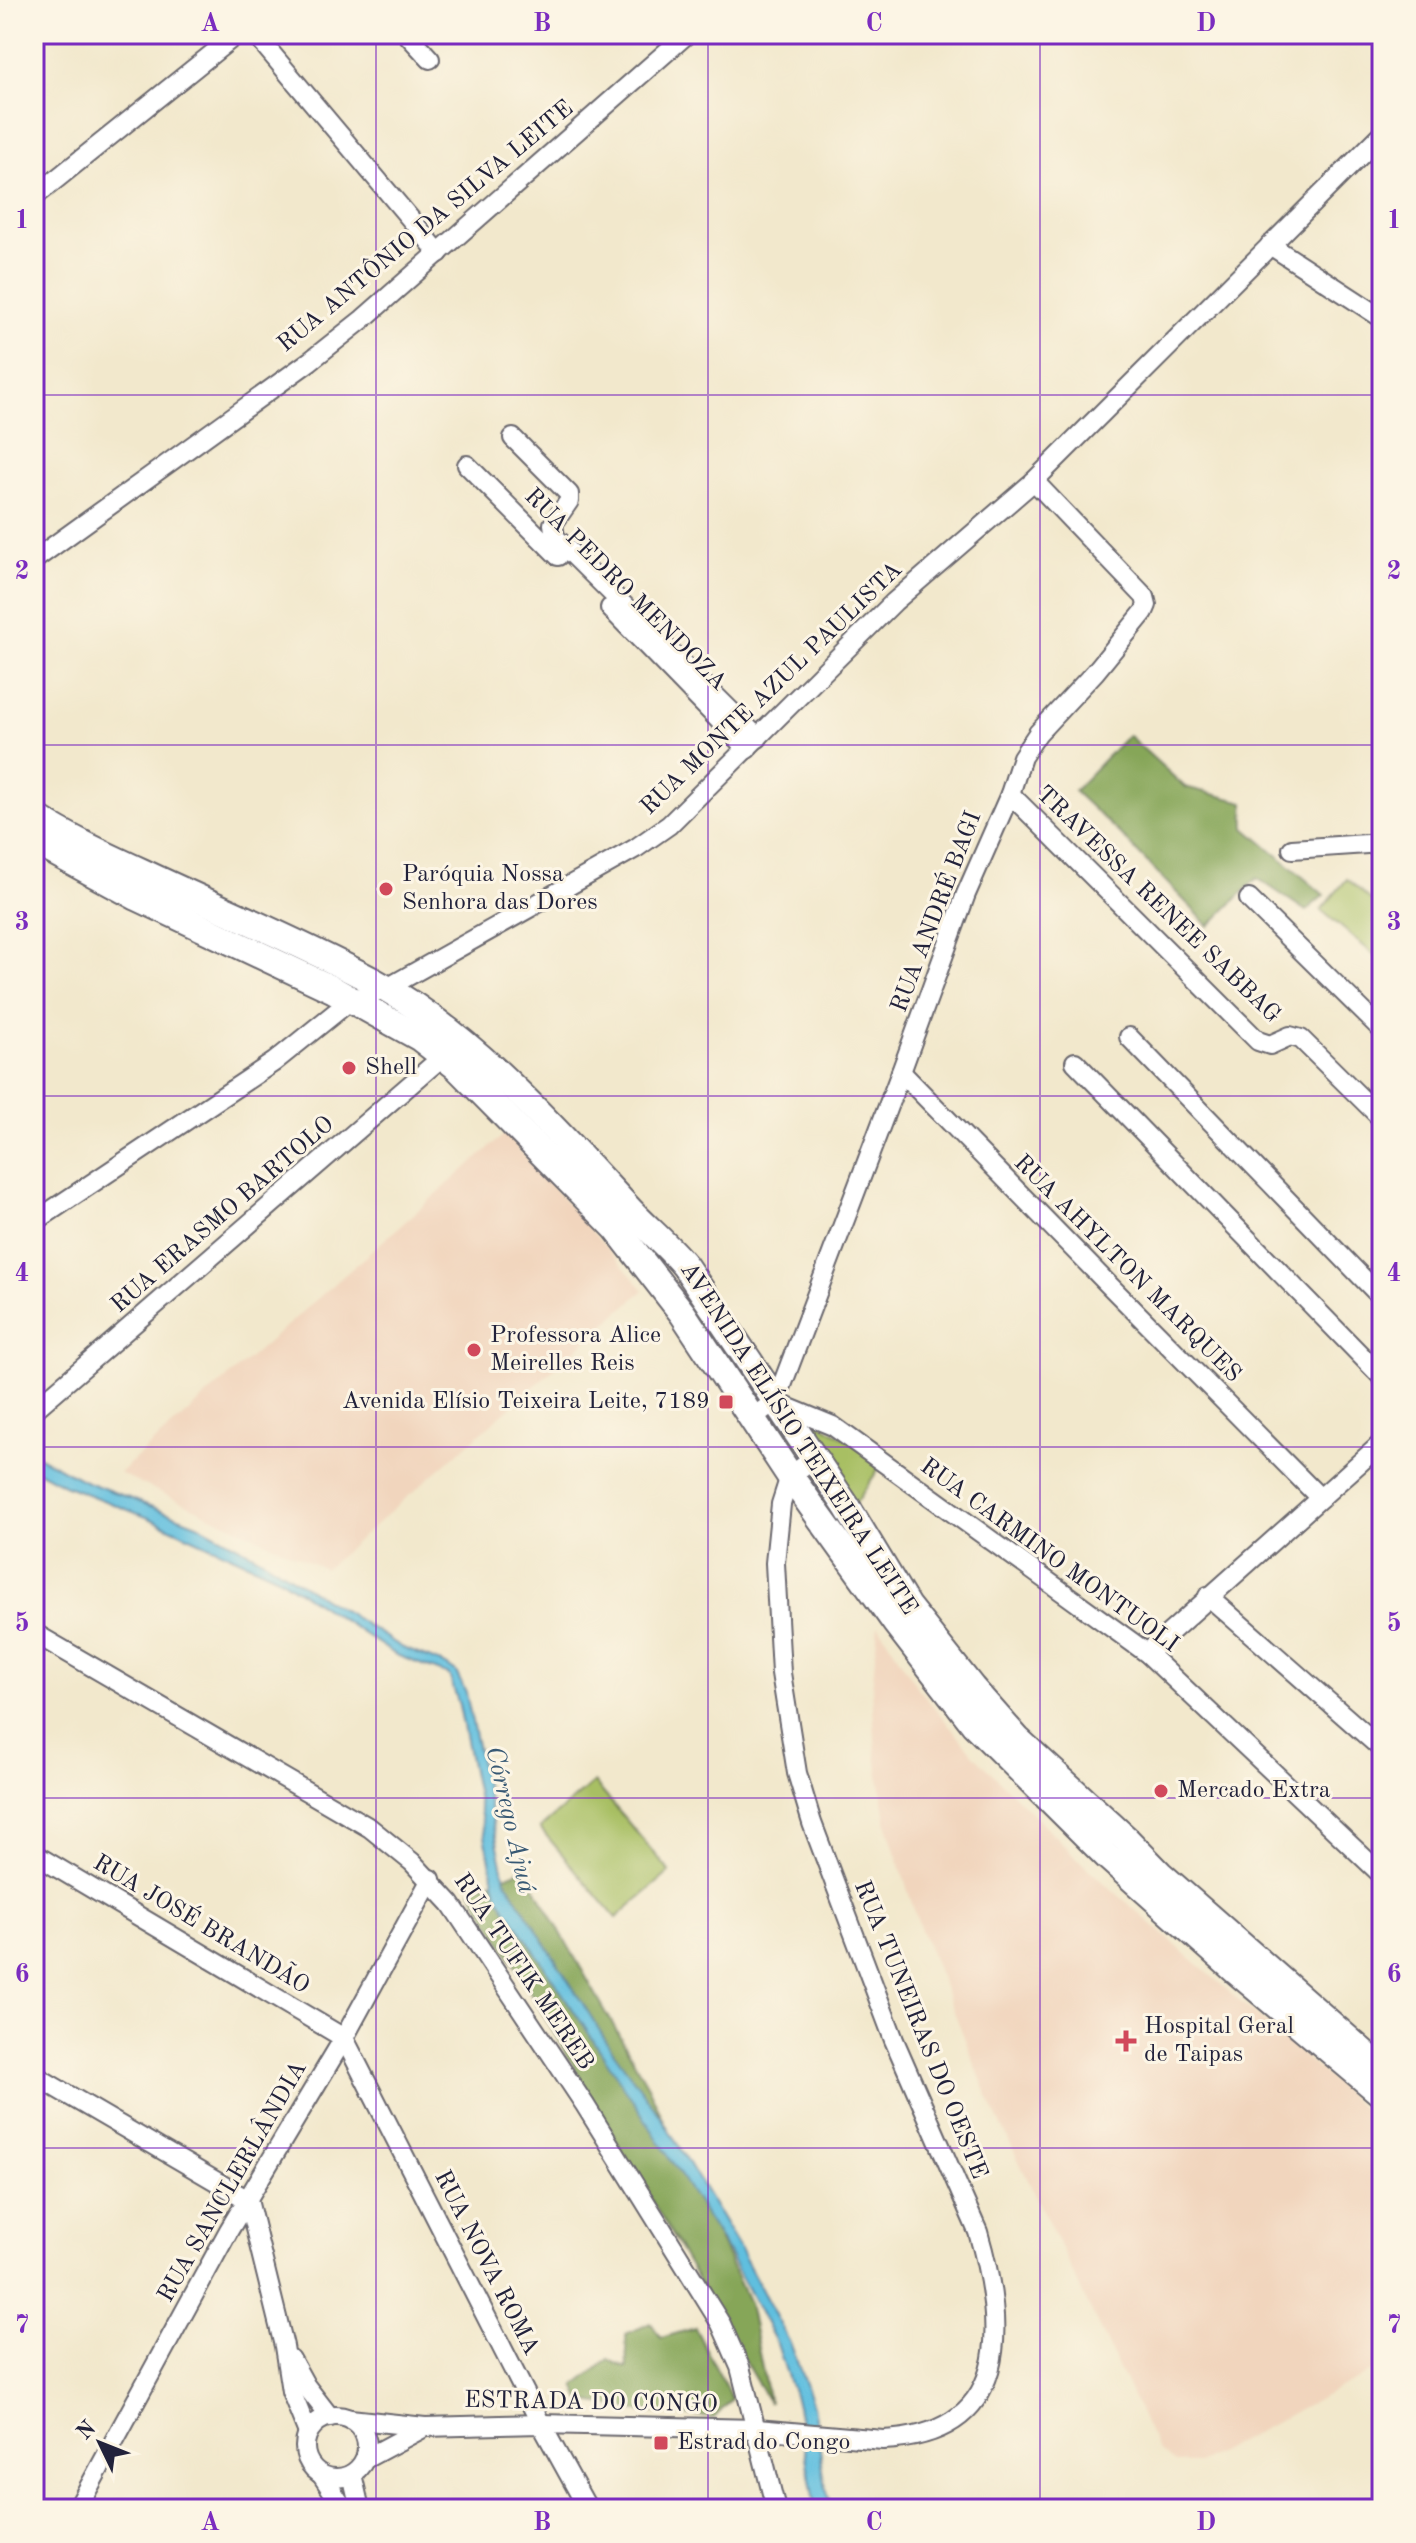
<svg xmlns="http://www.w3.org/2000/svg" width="1416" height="2543" viewBox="0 0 1416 2543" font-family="'Old Standard TT',serif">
  <rect width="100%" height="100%" fill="#fcf5e5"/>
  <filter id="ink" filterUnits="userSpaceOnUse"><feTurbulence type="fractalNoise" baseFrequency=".0125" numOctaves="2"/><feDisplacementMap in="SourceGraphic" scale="16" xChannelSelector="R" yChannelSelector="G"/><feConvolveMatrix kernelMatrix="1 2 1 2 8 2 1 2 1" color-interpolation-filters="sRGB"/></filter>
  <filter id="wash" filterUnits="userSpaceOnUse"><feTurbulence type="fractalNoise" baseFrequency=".006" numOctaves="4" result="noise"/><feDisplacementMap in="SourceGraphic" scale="32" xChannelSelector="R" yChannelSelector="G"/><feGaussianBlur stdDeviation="1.8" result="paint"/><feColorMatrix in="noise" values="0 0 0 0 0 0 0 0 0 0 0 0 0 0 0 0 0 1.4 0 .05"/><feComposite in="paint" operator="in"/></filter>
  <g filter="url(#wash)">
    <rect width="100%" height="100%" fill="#f2e8cc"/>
    <g fill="#f1d5bd">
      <path d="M505,1134L644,1290L325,1569L119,1473Z"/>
      <path d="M878,1625L918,1688L975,1756L1085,1866L1382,2125V2366L1198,2463H1175L1158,2450L989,2099L918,1922L887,1826L876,1756L872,1689Z"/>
    </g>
    <g fill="#a8bf63" stroke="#65704f" stroke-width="2">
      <path d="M1347,879L1382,910V953L1378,958L1321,910Z"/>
      <path d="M774,1394L883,1462L849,1514Z"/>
      <path d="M594,1782L670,1872L616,1918L540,1828Z"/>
    </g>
    <g fill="#86a659" stroke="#54644a" stroke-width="2">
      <path d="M1128,735L1185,787L1244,802L1245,828L1324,895L1306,911L1257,878L1209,926L1120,834L1074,791Z"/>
      <path d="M524,1868L648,2086L749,2303L769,2403L471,1890Z"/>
      <path d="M651,2323L661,2338L695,2328L732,2399L714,2418L639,2411L582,2401L575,2386L608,2360L627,2368L626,2334Z"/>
    </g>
    <path fill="#61bfdf" stroke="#42708d" stroke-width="2" d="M34,1454L82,1480L197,1524L259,1557L403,1648L446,1665L456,1672L466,1693L505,1879L610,2047L662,2118L739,2247L791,2345L813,2406L826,2489L833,2509L815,2508L797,2405L777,2344L724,2245L640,2111L500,1899L494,1881L459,1705L449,1675L396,1655L276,1576L149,1518L64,1485L34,1469Z"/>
  </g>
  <g filter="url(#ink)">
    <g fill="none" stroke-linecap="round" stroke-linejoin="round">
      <g stroke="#6b676e" stroke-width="22">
        <g id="street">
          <path d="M255,34L439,253"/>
          <path d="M407,34L430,59"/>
          <path d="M34,197L237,34"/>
          <path d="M1270,245L1382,318"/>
          <path d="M513,438L569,494V501L553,524L555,537L758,738"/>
          <path d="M467,465L558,556"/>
          <path d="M34,560L310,361L363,319L687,34"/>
          <path d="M610,608L747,749"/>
          <path d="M1010,794L1258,1041L1270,1045L1290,1036L1301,1039L1382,1119"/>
          <path d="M1292,849L1382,843"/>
          <path d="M1249,899L1382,1030"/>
          <path d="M1129,1037L1382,1298"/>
          <path d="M1075,1062L1382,1377"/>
          <path d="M901,1072L1109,1285L1320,1498"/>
          <path d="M34,1222L274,1062L351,1000L387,988L636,848L669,825L894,602L1034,481L1382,134"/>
          <path d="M777,1403L833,1426L1147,1653L1382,1875"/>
          <path d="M34,1410L449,1051"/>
          <path d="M752,1418L774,1402L781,1388L901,1072L966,894L1010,794L1022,757L1038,733L1095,672L1144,612L1147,605L1145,597L1034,481"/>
          <path d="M1208,1596L1382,1749"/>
          <path d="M34,1633L370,1828L412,1862L451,1904L585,2105L721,2324L740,2367L776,2509"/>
          <path d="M1147,1653L1382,1443"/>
          <path d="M34,1854L344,2038L541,2424L588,2509"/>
          <path d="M34,2075L248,2200L284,2346L291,2391L308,2433"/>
          <path d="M291,2359L306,2386L330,2417"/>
          <circle cx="336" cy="2447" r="31"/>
          <path d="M350,2419L425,2427L541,2424L757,2429L883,2440C1012,2434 1006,2328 978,2232L894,2040L812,1823L797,1773L781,1673L775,1563L781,1504L790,1476L813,1459"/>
          <path d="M365,2459L425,2427"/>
          <path d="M321,2474L344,2509"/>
          <path d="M352,2474L360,2509"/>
          <path d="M77,2509L229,2230L344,2038L431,1879"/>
        </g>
      </g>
      <g stroke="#6b676e" stroke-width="30">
        <g id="secondary">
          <path d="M34,816C68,838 105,855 142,872C218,908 298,941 373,981C471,1033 551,1125 626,1206C645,1227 667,1244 685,1266L847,1507L907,1606L972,1688L1017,1739L1125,1838L1160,1874L1382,2069"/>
          <path d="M34,841L137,897L332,989L420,1038L457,1067L616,1228L683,1314L790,1476L895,1622L974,1724L1108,1857L1235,1970L1382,2094"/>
        </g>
      </g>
      <use href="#street" stroke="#fff" stroke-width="18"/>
      <use href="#secondary" stroke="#fff" stroke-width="26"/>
    </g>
  </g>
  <path fill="none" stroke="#7b2cbf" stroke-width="2" stroke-opacity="0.55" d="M376,34V2509M708,34V2509M1040,34V2509M34,395H1382M34,745H1382M34,1096H1382M34,1447H1382M34,1798H1382M34,2148H1382"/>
  <g fill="#d1495b" stroke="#fcf5e5" stroke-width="3">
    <circle cx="386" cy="889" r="8"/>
    <circle cx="349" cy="1068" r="8"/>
    <circle cx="474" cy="1350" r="8"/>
    <rect x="718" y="1394" width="16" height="16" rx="4"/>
    <circle cx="1161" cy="1791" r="8"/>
    <path d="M1122 2029h8v8h8v8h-8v8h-8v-8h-8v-8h8z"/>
    <rect x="653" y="2435" width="16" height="16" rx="4"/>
  </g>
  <g text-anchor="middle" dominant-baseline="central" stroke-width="6" stroke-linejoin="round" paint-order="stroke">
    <g font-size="24" fill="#22223b" stroke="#fcf5e5">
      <text transform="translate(426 227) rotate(-40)">RUA ANTÔNIO DA SILVA LEITE</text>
      <text transform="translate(625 590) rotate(45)">RUA PEDRO MENDOZA</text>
      <text transform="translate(772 689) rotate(-44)">RUA MONTE AZUL PAULISTA</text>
      <text transform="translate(1158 905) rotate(44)">TRAVESSA RENEE SABBAG</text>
      <text transform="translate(937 912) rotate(-69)">RUA ANDRÉ BAGI</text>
      <text transform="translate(223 1215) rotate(-41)">RUA ERASMO BARTOLO</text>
      <text transform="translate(1127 1269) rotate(45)">RUA AHYLTON MARQUES</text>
      <text transform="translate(798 1439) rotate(57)">AVENIDA ELÍSIO TEIXEIRA LEITE</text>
      <text transform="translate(1049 1556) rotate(36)">RUA CARMINO MONTUOLI</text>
      <text transform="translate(201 1925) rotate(31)">RUA JOSÉ BRANDÃO</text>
      <text transform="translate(523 1972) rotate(56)">RUA TUFIK MEREB</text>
      <text transform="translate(920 2030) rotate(68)">RUA TUNEIRAS DO OESTE</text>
      <text transform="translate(233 2182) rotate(-60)">RUA SANCLERLÂNDIA</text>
      <text transform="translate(486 2263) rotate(63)">RUA NOVA ROMA</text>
      <text transform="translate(591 2403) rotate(1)">ESTRADA DO CONGO</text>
    </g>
    <g font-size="24" fill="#22223b" stroke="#fcf5e5" text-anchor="start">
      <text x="402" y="875">Paróquia Nossa<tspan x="402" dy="28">Senhora das Dores</tspan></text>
      <text x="365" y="1068">Shell</text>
      <text x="490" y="1336">Professora Alice<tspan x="490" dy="28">Meirelles Reis</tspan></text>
      <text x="710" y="1402" text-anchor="end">Avenida Elísio Teixeira Leite, 7189</text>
      <text x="1177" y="1791">Mercado Extra</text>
      <text x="1144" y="2027">Hospital Geral<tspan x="1144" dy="28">de Taipas</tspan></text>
      <text x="677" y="2443">Estrad do Congo</text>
    </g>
    <g font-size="26" font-style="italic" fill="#385974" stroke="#fcf5e5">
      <text transform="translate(510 1820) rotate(77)">Córrego Ajuá</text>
    </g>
  </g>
  <rect width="1416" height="2543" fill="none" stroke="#fcf5e5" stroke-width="88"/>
  <g transform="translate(100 2443) rotate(313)" stroke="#fcf5e5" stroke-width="6" paint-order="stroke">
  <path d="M0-6L14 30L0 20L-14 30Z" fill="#22223b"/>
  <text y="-12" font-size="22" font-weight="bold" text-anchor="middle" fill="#22223b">N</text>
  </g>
  <rect x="44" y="44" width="1328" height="2455" fill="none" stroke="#7b2cbf" stroke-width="3"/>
  <g font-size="26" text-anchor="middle" font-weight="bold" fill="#7b2cbf">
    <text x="210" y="31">A</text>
    <text x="542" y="31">B</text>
    <text x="874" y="31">C</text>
    <text x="1206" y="31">D</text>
    <text x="22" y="228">1</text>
    <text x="1394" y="228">1</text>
    <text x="22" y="579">2</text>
    <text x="1394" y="579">2</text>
    <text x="22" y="930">3</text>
    <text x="1394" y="930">3</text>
    <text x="22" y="1281">4</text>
    <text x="1394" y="1281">4</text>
    <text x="22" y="1631">5</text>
    <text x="1394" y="1631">5</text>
    <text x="22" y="1982">6</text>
    <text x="1394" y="1982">6</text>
    <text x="22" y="2333">7</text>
    <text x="1394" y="2333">7</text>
    <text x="210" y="2530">A</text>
    <text x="542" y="2530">B</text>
    <text x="874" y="2530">C</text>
    <text x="1206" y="2530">D</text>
  </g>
</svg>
